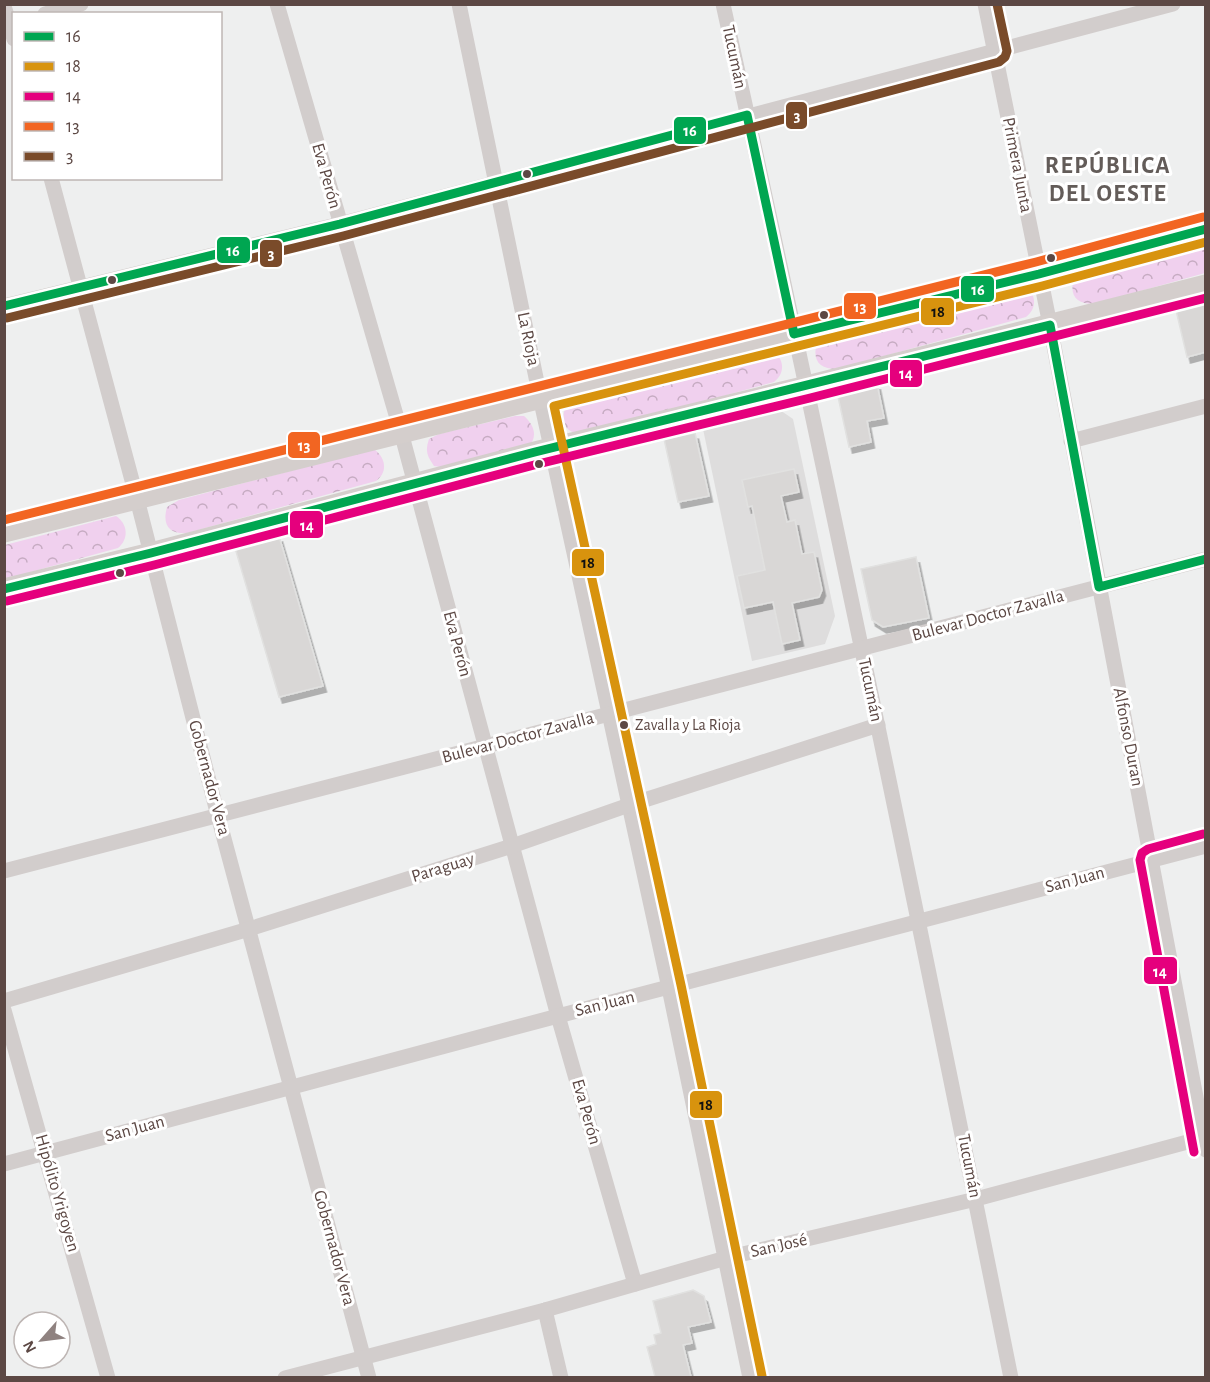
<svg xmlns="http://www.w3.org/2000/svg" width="1210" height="1382" viewBox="0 0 1210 1382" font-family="'Alegreya Sans',sans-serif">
  <defs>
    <pattern id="forest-crowns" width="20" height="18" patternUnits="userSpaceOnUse" patternTransform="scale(1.5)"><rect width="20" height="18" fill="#f0d0ee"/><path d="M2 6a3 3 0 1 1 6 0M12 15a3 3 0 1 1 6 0" fill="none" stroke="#c6abc2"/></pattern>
    <filter id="shadow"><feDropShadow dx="3.5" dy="6" stdDeviation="0" flood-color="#0004"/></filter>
  </defs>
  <rect width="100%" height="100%" fill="#eeefef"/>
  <path fill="#dedddd" d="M780,410L793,419L835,616L825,644L752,661L703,429Z"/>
  <g fill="url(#forest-crowns)">
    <path d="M1205,240V273L1094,304C1076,304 1069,296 1074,278L1086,271Z"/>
    <path d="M1024,285C1036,293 1038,308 1026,317L837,369C819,369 812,360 817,343L829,336Z"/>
    <path d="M772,350C784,358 786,373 774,382L585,434C567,434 560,425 565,408L577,401Z"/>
    <path d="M515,416H524C534,425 538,436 529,446L447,468L434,466C427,456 425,451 429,439L439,434Z"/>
    <path d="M374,449C386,458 388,472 376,481L187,533C169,534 162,525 167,507L179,500Z"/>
    <path d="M116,516C128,524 129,539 118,548L5,579V545Z"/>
  </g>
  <g fill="#d9d7d6" stroke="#e1e1e0" stroke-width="1.5" filter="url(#shadow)">
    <path d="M1206,298V352L1187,357L1175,306Z"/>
    <path d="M877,384L884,418L867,421L871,442L849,447L837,392Z"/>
    <path d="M695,433L709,496L678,502L664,439Z"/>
    <path d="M794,469L799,492L781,496L787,522L795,520L802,554L814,552L822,590L819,597L792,603L800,640L782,644L773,602L744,608L737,576L765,570L752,506L748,507L742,480Z"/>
    <path d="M279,536L323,686L279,697L235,548Z"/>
    <path d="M916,557L929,618L883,627L872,620L861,569Z"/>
    <path d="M693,1290L704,1296L711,1322L688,1327L692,1343L683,1345L691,1377H655L647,1347L656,1344L654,1335L661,1333L653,1301Z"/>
  </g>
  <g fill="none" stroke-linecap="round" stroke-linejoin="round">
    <g stroke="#d2cdcc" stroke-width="15">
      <path d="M277,4L401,432L558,1016L635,1284"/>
      <path d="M459,4L540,397L669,988L750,1378"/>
      <path d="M723,4C824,461 919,919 1011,1378"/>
      <path d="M985,4L1050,325L1206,1150"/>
      <path d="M4,6L14,39"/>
      <path d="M45,14L81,4"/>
      <path d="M51,178L137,499L218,816L369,1378"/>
      <path d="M4,306L340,224L1173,4"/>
      <path d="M1071,441L1206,406"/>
      <path d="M4,871L1206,559"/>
      <path d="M4,1001L249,929L512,846L629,805L878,725"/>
      <path d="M4,1010L108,1378"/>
      <path d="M4,1164L558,1016L1206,846"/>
      <path d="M545,1310L561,1378"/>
      <path d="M285,1378L545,1310L726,1258L976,1199L1206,1137"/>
    </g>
    <g stroke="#d4cecc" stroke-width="21">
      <path d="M4,532L1039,274L1206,229"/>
      <path d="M4,589L151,553L535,452L807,386L1206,285"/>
    </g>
    <g stroke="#fff" stroke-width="14">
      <g id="bus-1">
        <path d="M4,306L340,224L747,115L794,334L1039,274L1206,229"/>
        <path d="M4,589L151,553L535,452L1050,325L1099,587L1206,559"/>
      </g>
    </g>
    <g stroke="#fff" stroke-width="14">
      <path id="bus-2" d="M762,1376L681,985L554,406L1042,286L1206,242"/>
    </g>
    <g stroke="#fff" stroke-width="14">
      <g id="bus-3">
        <path d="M7,601L154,565L538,464L810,398L1206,298"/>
        <path d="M1194,1152L1140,860L1142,853L1148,849L1203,834"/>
      </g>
    </g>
    <g stroke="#fff" stroke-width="14">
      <path id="bus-4" d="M4,520L1036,262L1203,217"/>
    </g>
    <g stroke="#fff" stroke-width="14">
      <path id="bus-5" d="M7,318L343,236L999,62L1005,57L1007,51L997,4"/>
    </g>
    <use href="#bus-1" stroke="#00a651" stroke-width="9"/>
    <use href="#bus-2" stroke="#d8930e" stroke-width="9"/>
    <use href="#bus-3" stroke="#e5007d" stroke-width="9"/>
    <use href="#bus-4" stroke="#f26522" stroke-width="9"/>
    <use href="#bus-5" stroke="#7a4b2a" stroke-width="9"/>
  </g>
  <g fill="#5c4844" stroke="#fff" stroke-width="2">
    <circle cx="527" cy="174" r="5"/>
    <circle cx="1051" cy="258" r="5"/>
    <circle cx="112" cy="280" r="5"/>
    <circle cx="824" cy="315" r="5"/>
    <circle cx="539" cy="464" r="5"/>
    <circle cx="120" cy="573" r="5"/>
    <circle cx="624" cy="725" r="5"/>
  </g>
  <g text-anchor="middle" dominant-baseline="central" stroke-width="6" stroke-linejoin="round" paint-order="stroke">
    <g font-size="16" fill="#5c4844" stroke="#fff" text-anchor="start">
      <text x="635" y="725">Zavalla y La Rioja</text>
    </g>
    <g font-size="18" fill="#5c4844" stroke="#fff">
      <text transform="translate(734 57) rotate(78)">Tucumán</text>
      <text transform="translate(1017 165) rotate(79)">Primera Junta</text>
      <text transform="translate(326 176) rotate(74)">Eva Perón</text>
      <text transform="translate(528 339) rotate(78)">La Rioja</text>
      <text transform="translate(988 616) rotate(-15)">Bulevar Doctor Zavalla</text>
      <text transform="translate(457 644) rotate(75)">Eva Perón</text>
      <text transform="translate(870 690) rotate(78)">Tucumán</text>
      <text transform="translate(1128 737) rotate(79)">Alfonso Duran</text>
      <text transform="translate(518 738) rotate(-15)">Bulevar Doctor Zavalla</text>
      <text transform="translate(209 778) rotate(75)">Gobernador Vera</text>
      <text transform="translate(443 868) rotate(-17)">Paraguay</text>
      <text transform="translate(1075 880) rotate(-15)">San Juan</text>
      <text transform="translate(605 1004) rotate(-14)">San Juan</text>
      <text transform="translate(586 1112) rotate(74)">Eva Perón</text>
      <text transform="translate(135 1129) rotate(-15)">San Juan</text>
      <text transform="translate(969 1166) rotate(79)">Tucumán</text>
      <text transform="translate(57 1193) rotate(74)">Hipólito Yrigoyen</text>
      <text transform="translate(779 1246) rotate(-13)">San José</text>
      <text transform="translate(334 1248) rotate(75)">Gobernador Vera</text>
    </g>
    <g font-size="24" font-weight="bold" letter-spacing="1.5" fill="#635c59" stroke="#fff">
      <text x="1108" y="166">REPÚBLICA<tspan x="1108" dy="28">DEL OESTE</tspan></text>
    </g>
  </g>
  <g stroke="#fff" stroke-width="2">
    <rect x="785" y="101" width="23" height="29" rx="6" fill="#7a4b2a"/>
    <rect x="673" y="116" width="34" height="29" rx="6" fill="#00a651"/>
    <rect x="216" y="236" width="35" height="28" rx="6" fill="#00a651"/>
    <rect x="259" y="239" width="24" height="29" rx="6" fill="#7a4b2a"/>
    <rect x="960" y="275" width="35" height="28" rx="6" fill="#00a651"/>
    <rect x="843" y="292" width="34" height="28" rx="6" fill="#f26522"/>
    <rect x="920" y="297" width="35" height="29" rx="6" fill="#d8930e"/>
    <rect x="889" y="359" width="34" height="29" rx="6" fill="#e5007d"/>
    <rect x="287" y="431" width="34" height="28" rx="6" fill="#f26522"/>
    <rect x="289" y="510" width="35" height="29" rx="6" fill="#e5007d"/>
    <rect x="571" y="548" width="34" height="29" rx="6" fill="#d8930e"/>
    <rect x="1143" y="956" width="35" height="29" rx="6" fill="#e5007d"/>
    <rect x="689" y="1090" width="34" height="29" rx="6" fill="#d8930e"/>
  </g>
  <g font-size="16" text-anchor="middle" font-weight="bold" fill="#fff">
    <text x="797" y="121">3</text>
    <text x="690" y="136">16</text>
    <text x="233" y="256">16</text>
    <text x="271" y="259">3</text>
    <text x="978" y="295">16</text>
    <text x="860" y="312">13</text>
    <text x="906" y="379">14</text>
    <text x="304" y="451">13</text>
    <text x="307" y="531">14</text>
    <text x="1160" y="977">14</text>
  </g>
  <g font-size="16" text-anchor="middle" font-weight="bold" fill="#111">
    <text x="938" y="317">18</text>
    <text x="588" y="568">18</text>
    <text x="706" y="1110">18</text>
  </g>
  <rect width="1210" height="1382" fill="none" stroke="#5c4844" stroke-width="12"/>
  <rect x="12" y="12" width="210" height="168" fill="#ffffff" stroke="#beb6b4" stroke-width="1.5"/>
  <rect x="24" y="32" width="30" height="9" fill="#00a651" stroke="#beb6b4" stroke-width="1.5"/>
  <text x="66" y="42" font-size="18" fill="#5c4844">16</text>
  <rect x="24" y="62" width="30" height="9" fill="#d8930e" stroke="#beb6b4" stroke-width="1.5"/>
  <text x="66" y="72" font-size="18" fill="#5c4844">18</text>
  <rect x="24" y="92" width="30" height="9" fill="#e5007d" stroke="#beb6b4" stroke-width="1.5"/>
  <text x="66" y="102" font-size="18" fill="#5c4844">14</text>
  <rect x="24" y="122" width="30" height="9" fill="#f26522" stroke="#beb6b4" stroke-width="1.5"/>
  <text x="66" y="132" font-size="18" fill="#5c4844">13</text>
  <rect x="24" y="152" width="30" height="9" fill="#7a4b2a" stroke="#beb6b4" stroke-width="1.5"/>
  <text x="66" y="162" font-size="18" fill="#5c4844">3</text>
  <g transform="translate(42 1340) rotate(242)"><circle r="28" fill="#ffffff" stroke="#beb6b4" stroke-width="1.5"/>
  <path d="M0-4.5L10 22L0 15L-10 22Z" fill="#8f8280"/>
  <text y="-9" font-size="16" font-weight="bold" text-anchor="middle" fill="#5c4844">N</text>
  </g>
</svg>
